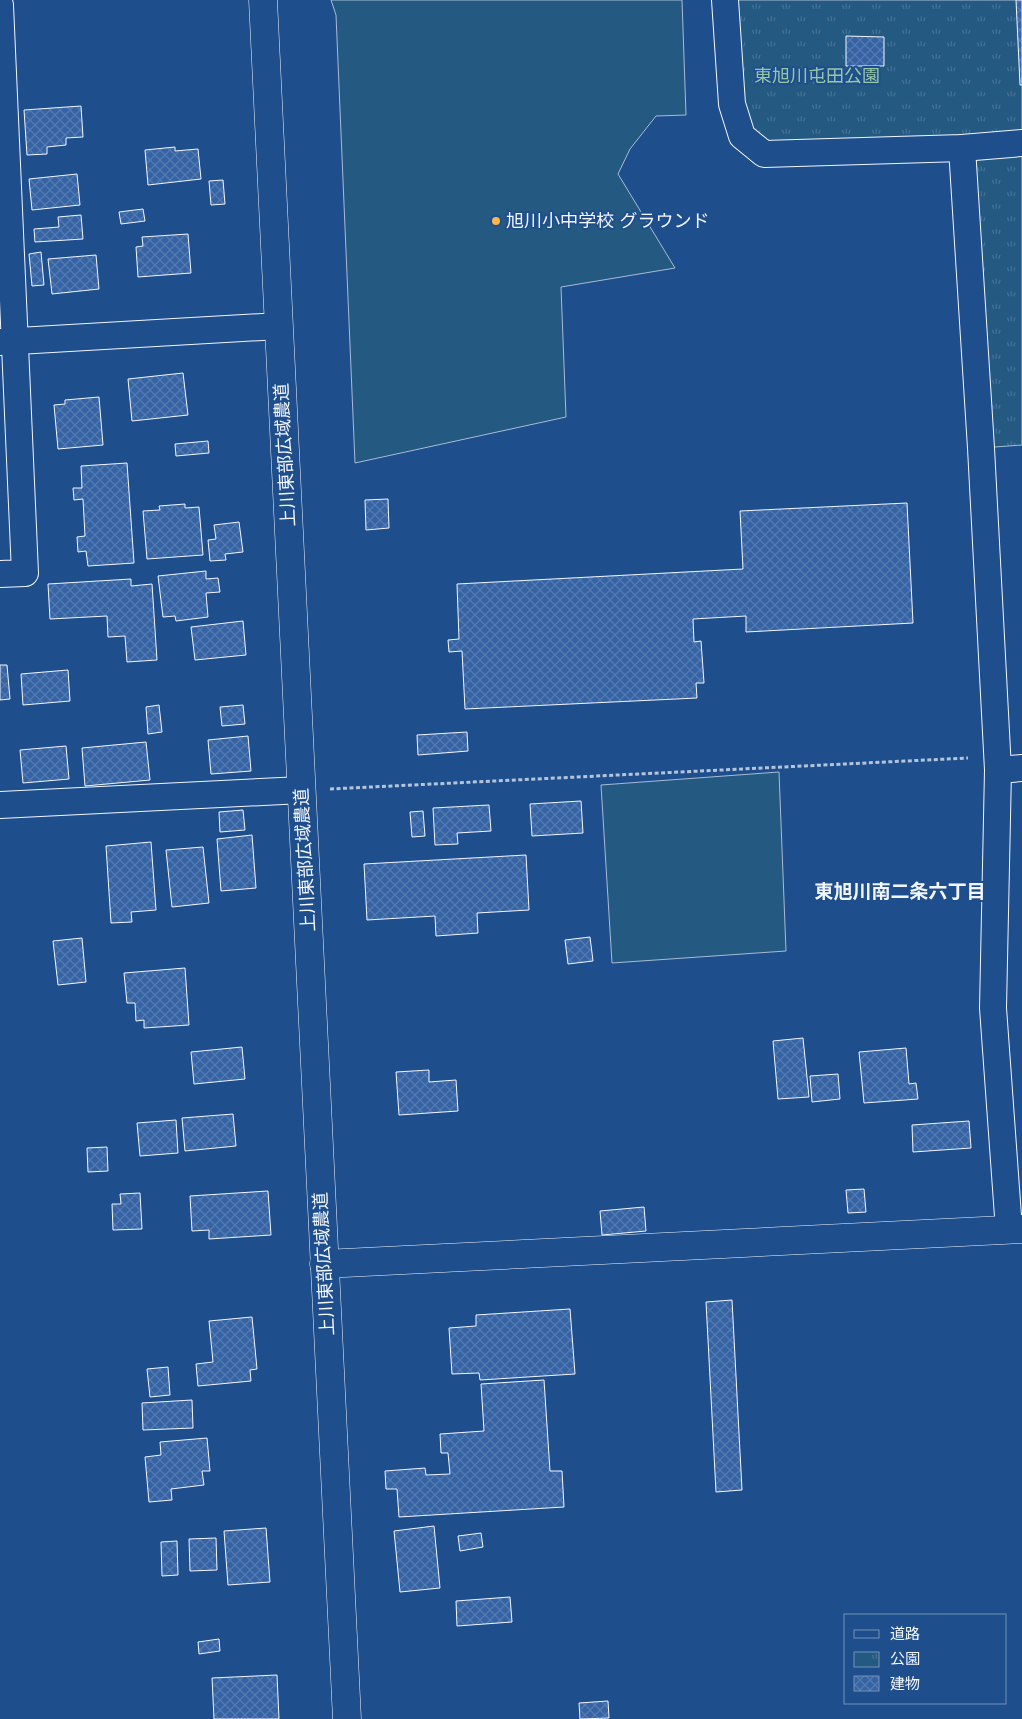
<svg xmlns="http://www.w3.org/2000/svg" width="1022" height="1719" viewBox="0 0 1022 1719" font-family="Jost,'Noto Sans JP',sans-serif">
  <defs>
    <pattern id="park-tufts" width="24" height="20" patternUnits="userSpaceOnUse" patternTransform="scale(1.25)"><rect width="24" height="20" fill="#245a82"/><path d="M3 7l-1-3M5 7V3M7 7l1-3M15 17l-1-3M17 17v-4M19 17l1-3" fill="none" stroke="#447295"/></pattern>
    <pattern id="building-cross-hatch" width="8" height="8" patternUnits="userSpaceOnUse" patternTransform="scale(1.25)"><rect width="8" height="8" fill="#3563a3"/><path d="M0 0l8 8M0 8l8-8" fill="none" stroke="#537ab1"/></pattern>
  </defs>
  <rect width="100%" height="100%" fill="#1f4e8c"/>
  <path fill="url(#park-tufts)" stroke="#a8bbd7" d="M726,0H1022V445L981,448L962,148L764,154L742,136Z"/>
  <g fill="#245a82" stroke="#a8bbd7">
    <path d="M331,0H682L686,115L656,116L630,149L618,174L675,268L561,287L566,417L355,463L336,15Z"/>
    <path d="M779,772L786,951L612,963L601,785Z"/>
  </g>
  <g fill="url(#building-cross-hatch)" stroke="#f2f6ff">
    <path d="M1016,0H1022V85H1020Z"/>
    <path d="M846,36L884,37V66H846Z"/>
    <path d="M81,106L83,137L66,138V145L47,147V154L27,155L24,110Z"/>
    <path d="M175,147V151L198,149L201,179L148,185L145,150Z"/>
    <path d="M77,174L80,205L32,210L29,179Z"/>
    <path d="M223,180L225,204L211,205L209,181Z"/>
    <path d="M143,209L145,221L121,224L119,212Z"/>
    <path d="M81,215L83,239L35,242L34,229L59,227L58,217Z"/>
    <path d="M188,234L191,273L138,277L136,247L143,246L142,237Z"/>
    <path d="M41,252L44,285L32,286L29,254Z"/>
    <path d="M96,255L99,289L52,294L48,259Z"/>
    <path d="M183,373L188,415L132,421L128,379Z"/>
    <path d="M99,397L103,445L58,449L54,405L65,404V400Z"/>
    <path d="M208,441L209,453L176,456L175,444Z"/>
    <path d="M127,463L134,563L88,566L86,551L78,552L77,537L85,536L83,499L74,500L73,488H82L81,466Z"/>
    <path d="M388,499L389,528L366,530L365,500Z"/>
    <path d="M907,503L913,623L746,632V616L693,619L694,642L701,641L704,683H696L697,698L465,709L462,651L449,652L448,640L459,639L457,584L743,569L740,511Z"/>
    <path d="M185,504V508L199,507L203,555L147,559L143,511L160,510L159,506Z"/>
    <path d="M239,522L243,552L225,554L226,560L210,561L208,540L216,539L214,525Z"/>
    <path d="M206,571V579L218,578L220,592L206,593L208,617L176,621L175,616L163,617L158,576Z"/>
    <path d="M131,579V586L152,584L157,660L127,662L125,636L108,637L107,616L50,619L48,584Z"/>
    <path d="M243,621L246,655L195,660L191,627Z"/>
    <path d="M0,665H7L10,699L0,700Z"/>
    <path d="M68,670L70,701L23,705L21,674Z"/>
    <path d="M159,705L162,732L148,734L146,707Z"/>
    <path d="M243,705L245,724L222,726L220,707Z"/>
    <path d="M467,732L468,751L418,755L417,735Z"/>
    <path d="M248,736L251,771L211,774L208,740Z"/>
    <path d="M146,742L150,780L85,786L82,748Z"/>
    <path d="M66,746L69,779L23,783L20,750Z"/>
    <path d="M581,801L583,833L532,836L530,804Z"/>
    <path d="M489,805L491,831L457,833L458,844L435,845L433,808Z"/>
    <path d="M243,810L245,830L220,832L219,812Z"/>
    <path d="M423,811L425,836L412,837L410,812Z"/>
    <path d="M252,835L256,888L221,891L217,839Z"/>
    <path d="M151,842L156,910L131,912L132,922L111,923L106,846Z"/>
    <path d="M203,847L209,903L172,907L166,850Z"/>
    <path d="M526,855L529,910L477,913L478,933L436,936L435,916L367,920L364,864Z"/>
    <path d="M590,937L593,961L568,964L565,940Z"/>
    <path d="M82,938L86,982L58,985L53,941Z"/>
    <path d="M185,968L189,1025L144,1028V1020L136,1021L135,1003H127L124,973Z"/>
    <path d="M803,1038L809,1097L778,1099L773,1041Z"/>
    <path d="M242,1047L245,1079L194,1084L191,1052Z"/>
    <path d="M906,1048L909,1084L916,1083L918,1099L864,1103L859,1052Z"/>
    <path d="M429,1070V1082L456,1080L458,1111L399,1115L396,1072Z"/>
    <path d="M838,1074L840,1099L812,1102L810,1076Z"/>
    <path d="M233,1114L236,1146L185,1151L182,1118Z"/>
    <path d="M176,1120L178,1153L140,1156L137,1123Z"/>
    <path d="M969,1121L971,1148L913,1152L912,1125Z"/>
    <path d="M107,1147L108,1171L88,1172L87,1148Z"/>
    <path d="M864,1189L866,1212L848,1213L846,1190Z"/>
    <path d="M268,1191L271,1235L209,1239V1230L192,1231L190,1196Z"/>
    <path d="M140,1193L142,1229L113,1230L112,1204H121L120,1194Z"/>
    <path d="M644,1207L646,1231L602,1235L600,1211Z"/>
    <path d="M732,1300L742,1490L716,1492L706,1302Z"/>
    <path d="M570,1309L575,1374L480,1380L479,1373L452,1374L449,1328L476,1326V1315Z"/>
    <path d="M252,1317L257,1369L250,1370L251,1381L198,1386L196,1364L213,1362L209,1321Z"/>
    <path d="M168,1367L170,1395L150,1397L147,1369Z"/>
    <path d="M544,1380L550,1471H562L564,1507L399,1517L397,1489H386L385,1471L425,1468L426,1475L450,1474L448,1453H441L440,1434L484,1431L481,1384Z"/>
    <path d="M192,1400L193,1428L143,1430L142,1403Z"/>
    <path d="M207,1438L210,1471H202L204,1485L171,1489L172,1500L149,1502L145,1457L161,1455L160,1442Z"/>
    <path d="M434,1526L440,1588L400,1592L394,1531Z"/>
    <path d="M266,1528L270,1582L228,1585L224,1531Z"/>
    <path d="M481,1533L483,1547L460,1551L458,1536Z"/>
    <path d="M216,1538L217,1570L190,1571L189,1539Z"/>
    <path d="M177,1541L178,1575L162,1576L161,1542Z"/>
    <path d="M510,1597L512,1622L457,1626L456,1601Z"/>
    <path d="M219,1639L220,1651L199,1654L198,1642Z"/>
    <path d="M277,1675L279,1719H214L212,1678Z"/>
    <path d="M608,1701L609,1718L580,1719L579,1703Z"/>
  </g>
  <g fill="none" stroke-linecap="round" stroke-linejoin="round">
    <g stroke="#f2f6ff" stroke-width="28">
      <g id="street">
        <path d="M725,0L732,104L742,136L764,154L962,148L1022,143"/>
        <path d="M0,5L25,573L0,574"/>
        <path d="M962,148L981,448L998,770L993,1008L1009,1230"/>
        <path d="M0,342L279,326"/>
        <path d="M998,770L1022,768"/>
        <path d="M0,805L302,790"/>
      </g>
    </g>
    <g stroke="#f2f6ff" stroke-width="29">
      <g id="secondary">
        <path d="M263,0L347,1719"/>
        <path d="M324,1264L1022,1229"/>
      </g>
    </g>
    <path stroke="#b3c4dc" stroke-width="3" stroke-dasharray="4 2.5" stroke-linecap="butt" d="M330,789L968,758"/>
    <use href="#street" stroke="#1f4e8c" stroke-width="26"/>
    <use href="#secondary" stroke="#1f4e8c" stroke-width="28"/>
  </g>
  <circle fill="#ffb74d" stroke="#1f4e8c" stroke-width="2" cx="496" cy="221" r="5"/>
  <g text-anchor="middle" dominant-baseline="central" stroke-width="4" stroke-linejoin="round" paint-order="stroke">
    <g font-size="18" fill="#97c8a6" stroke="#1f4e8c">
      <text x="817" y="76">東旭川屯田公園</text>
    </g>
    <g font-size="18" fill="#f2f6ff" stroke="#1f4e8c" text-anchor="start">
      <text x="506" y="221">旭川小中学校 グラウンド</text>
    </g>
    <g font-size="18" fill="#f2f6ff" stroke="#1f4e8c">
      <text transform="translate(285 455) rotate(-93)">上川東部広域農道</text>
      <text transform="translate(305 860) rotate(-93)">上川東部広域農道</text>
      <text transform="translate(324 1264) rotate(-93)">上川東部広域農道</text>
    </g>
    <g font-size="19" font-weight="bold" fill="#f2f6ff" stroke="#1f4e8c">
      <text x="900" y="891">東旭川南二条六丁目</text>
    </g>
  </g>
  <rect x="844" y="1614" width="162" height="90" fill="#1f4e8c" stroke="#7391ba"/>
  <rect x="854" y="1630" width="25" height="8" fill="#1f4e8c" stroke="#7391ba"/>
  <text x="890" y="1639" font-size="15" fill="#f2f6ff">道路</text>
  <rect x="854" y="1652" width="25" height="15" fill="url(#park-tufts)" stroke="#7391ba"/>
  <text x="890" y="1664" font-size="15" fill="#f2f6ff">公園</text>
  <rect x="854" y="1676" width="25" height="15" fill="url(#building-cross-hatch)" stroke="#7391ba"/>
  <text x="890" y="1689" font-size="15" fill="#f2f6ff">建物</text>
</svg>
